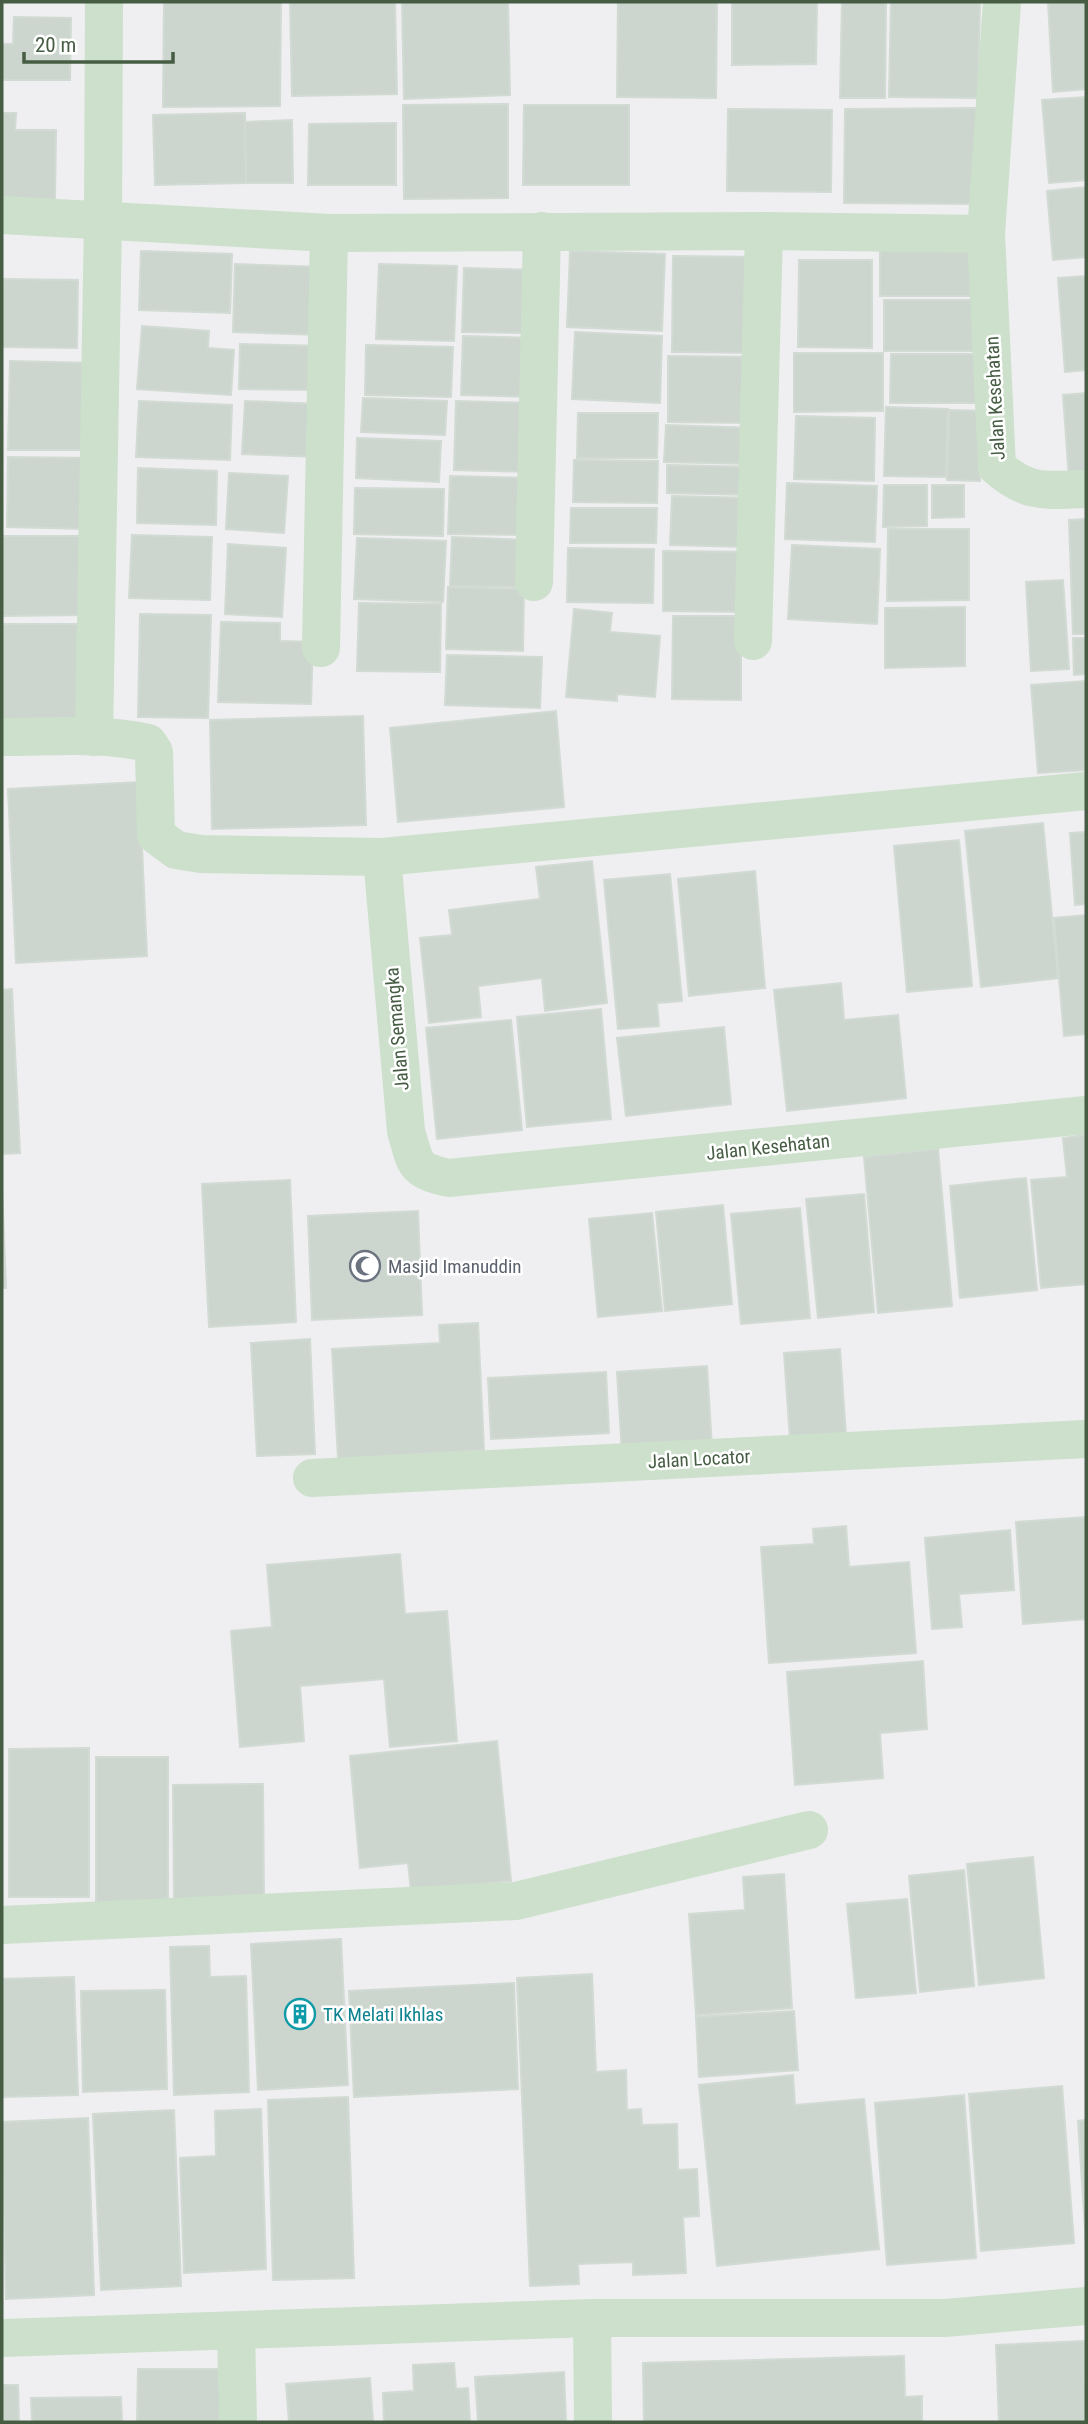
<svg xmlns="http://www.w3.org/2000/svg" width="1088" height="2424" viewBox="0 0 1088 2424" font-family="'Roboto Condensed',sans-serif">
  <rect width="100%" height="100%" fill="#efeef1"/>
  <g fill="#ccd6ce" stroke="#d1dad3" stroke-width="2">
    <path d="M164,2H281L280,106L163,107Z"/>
    <path d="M290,2H395L397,94L292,96Z"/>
    <path d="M402,2H508L510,95L404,99Z"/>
    <path d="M618,2H717L716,98L617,97Z"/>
    <path d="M732,2H817L816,64L732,65Z"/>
    <path d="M842,2H886L885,98H840Z"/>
    <path d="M891,2H980L978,98L889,97Z"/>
    <path d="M1048,2H1086V89L1053,92Z"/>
    <path d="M14,17L71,18L70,80H2V44H13Z"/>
    <path d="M1086,97V180L1049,183L1042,100Z"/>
    <path d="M508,104V198L404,199L403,105Z"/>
    <path d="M524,105H629V185H523Z"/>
    <path d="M978,108V204L844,203L845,109Z"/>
    <path d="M728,109L832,110L831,192L727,191Z"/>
    <path d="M2,113H16L15,130H56L55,200L2,199Z"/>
    <path d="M245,113L246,183L155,185L153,115Z"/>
    <path d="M292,120L293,183H246L245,122Z"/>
    <path d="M396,123V185H308L309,124Z"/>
    <path d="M1086,187V257L1053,260L1047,191Z"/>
    <path d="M880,248H986L985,296H880Z"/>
    <path d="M141,251L232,254L230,313L139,310Z"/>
    <path d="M570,251L665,254L662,331L567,327Z"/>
    <path d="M673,256L761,257L759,353L672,352Z"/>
    <path d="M799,260H872V348L798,347Z"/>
    <path d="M235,264L324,267L321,335L233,332Z"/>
    <path d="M379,264L457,266L454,341L376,339Z"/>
    <path d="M464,268L535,270L534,333L462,332Z"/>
    <path d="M1086,276V370L1065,372L1058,278Z"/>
    <path d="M3,279L78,280L77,348L3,347Z"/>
    <rect x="884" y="300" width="92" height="51"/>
    <path d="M142,326L209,331L208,348L234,350L231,395L137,389Z"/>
    <path d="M575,332L662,336L660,403L572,399Z"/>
    <path d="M463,336L534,338L533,397L461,395Z"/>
    <path d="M240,344L321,346L320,390L239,389Z"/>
    <path d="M366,345L453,347L451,397L365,395Z"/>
    <path d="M794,353H883V411L794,412Z"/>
    <path d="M891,354H978V403H890Z"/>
    <path d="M668,356L753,357L752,423L668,422Z"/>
    <path d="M10,361L92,363L90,450H8Z"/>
    <path d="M1086,393V477L1069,479L1063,395Z"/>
    <path d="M363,398L447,401L445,435L361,432Z"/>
    <path d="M139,401L232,405L230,460L136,457Z"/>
    <path d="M245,401L319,404L317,457L242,454Z"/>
    <path d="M456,401L534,403L533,472L454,470Z"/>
    <path d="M886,407L948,409L946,477L884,476Z"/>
    <path d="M949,410L983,411L980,481L947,480Z"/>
    <path d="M578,413H658L657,458H577Z"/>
    <path d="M796,416L875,418L874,481L794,479Z"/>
    <path d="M666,425L754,428V464L664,462Z"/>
    <path d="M357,438L441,441L439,482L356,478Z"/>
    <path d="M8,457L90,458L88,529L7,527Z"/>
    <path d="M574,460L658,461L657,503L573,502Z"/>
    <path d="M667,465L754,467L753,495L667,493Z"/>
    <path d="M138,468L217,471L216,525L137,523Z"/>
    <path d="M229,473L288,476L284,533L226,529Z"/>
    <path d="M450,476L532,478L530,535L448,534Z"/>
    <path d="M787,483L877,486L875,542L785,539Z"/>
    <path d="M884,485H927V526L883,527Z"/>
    <path d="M932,485H964V517L932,518Z"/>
    <path d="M355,488L444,489L443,536L354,534Z"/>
    <path d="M672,496L751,498L750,547L670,545Z"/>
    <path d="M571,508H657L656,543H570Z"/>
    <path d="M1086,519V634H1073L1069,520Z"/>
    <path d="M888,529H969V600L887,601Z"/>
    <path d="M132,535L212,537L210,600L129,598Z"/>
    <path d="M2,536H83V615L2,616Z"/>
    <path d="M452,537L531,540L530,587L450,586Z"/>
    <path d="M357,538L446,541L443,602L354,599Z"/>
    <path d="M228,544L286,548L282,617L225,614Z"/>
    <path d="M792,545L880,549L877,624L788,619Z"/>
    <path d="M568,548L654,549L653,603L567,602Z"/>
    <path d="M663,551L750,552V612L663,611Z"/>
    <path d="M1063,580L1069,669L1031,671L1026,582Z"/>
    <path d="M448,587L524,589L523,651L446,649Z"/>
    <path d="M359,603L441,604L440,672L357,671Z"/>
    <path d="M965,607V666L885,668V608Z"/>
    <path d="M574,609L612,613L610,632L660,636L655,697L617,694V701L566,697Z"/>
    <path d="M140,614L211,615L208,718L138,717Z"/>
    <path d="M673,616H741V700L672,699Z"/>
    <path d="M221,622L280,623V641L313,642L311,704L218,702Z"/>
    <path d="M2,624H85L84,721H2Z"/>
    <path d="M1073,638H1086V674L1074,675Z"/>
    <path d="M447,655L542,657L540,708L445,705Z"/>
    <path d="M1086,681V770L1038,773L1031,685Z"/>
    <path d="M556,711L564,807L398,822L390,728Z"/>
    <path d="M363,716L366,825L212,829L210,720Z"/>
    <path d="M139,782L147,956L16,963L8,789Z"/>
    <path d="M1043,823L1058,978L981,987L965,831Z"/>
    <path d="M1086,832V904L1075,905L1070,833Z"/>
    <path d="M959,840L972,986L907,992L894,846Z"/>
    <path d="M592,861L607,1003L545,1011L542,978L478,986L481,1017L429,1023L420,938L452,935L449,910L540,899L536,867Z"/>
    <path d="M755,871L765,988L689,996L678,879Z"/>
    <path d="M670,874L682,1001L657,1003L659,1026L618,1029L604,880Z"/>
    <path d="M1086,915V1034L1064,1036L1054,918Z"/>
    <path d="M841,983L844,1020L898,1015L906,1098L787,1111L774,990Z"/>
    <path d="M12,989L20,1153L2,1154V990Z"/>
    <path d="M601,1009L611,1119L527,1127L517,1017Z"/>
    <path d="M511,1020L522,1130L437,1139L426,1028Z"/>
    <path d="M724,1027L731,1104L626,1116L617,1038Z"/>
    <path d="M1086,1135V1284L1041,1288L1031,1180L1067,1177L1063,1138Z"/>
    <path d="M938,1149L952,1306L878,1313L864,1157Z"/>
    <path d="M1026,1178L1037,1290L960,1298L950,1186Z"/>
    <path d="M290,1180L296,1322L209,1327L202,1184Z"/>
    <path d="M2,1186L6,1288H2Z"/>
    <path d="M864,1194L874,1312L818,1318L806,1199Z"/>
    <path d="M723,1205L732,1304L665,1311L656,1212Z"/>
    <path d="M800,1208L810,1318L741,1324L731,1214Z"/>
    <path d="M418,1211L422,1315L312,1320L308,1216Z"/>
    <path d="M652,1213L662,1311L598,1317L589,1219Z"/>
    <path d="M478,1323L484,1450L338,1459L332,1349L440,1343L439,1325Z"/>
    <path d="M310,1339L315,1454L257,1456L251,1343Z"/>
    <path d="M840,1349L846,1436L790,1439L784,1353Z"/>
    <path d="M707,1366L712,1448L622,1454L617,1372Z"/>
    <path d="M606,1372L609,1433L491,1439L488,1378Z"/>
    <path d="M1086,1517V1619L1023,1624L1016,1522Z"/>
    <path d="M846,1526L849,1567L909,1562L916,1653L769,1663L761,1547L814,1544L813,1529Z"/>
    <path d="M1010,1530L1014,1590L959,1594L962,1627L932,1629L925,1538Z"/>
    <path d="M400,1554L405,1614L447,1611L457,1741L390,1747L384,1679L300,1686L304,1741L240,1747L231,1631L272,1627L267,1565Z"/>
    <path d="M923,1661L927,1729L880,1733L883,1778L795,1785L787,1672Z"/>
    <path d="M497,1741L511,1881L411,1891L408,1863L360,1868L350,1756Z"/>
    <path d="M89,1748V1897H9V1749Z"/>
    <path d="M96,1757H168V1906L96,1907Z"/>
    <path d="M263,1784L264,1898L174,1900L173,1785Z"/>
    <path d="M1033,1857L1044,1978L979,1985L967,1864Z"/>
    <path d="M964,1870L974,1986L920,1992L909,1876Z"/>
    <path d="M784,1874L792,2008L696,2015L689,1914L745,1910L743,1877Z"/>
    <path d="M907,1899L916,1993L856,1998L847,1904Z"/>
    <path d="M341,1939L348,2085L258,2090L251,1944Z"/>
    <path d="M209,1946L210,1977L246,1976L249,2092L174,2095L170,1947Z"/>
    <path d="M592,1974L596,2072L626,2070L627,2110L641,2109L642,2125L677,2124L678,2170L697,2169L699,2216L683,2217L686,2273L633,2275V2262L578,2264L579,2284L530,2286L517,1978Z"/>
    <path d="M74,1977L78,2095L2,2097V1979Z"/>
    <path d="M514,1983L518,2089L354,2097L349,1991Z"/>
    <path d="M165,1990L167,2089L83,2092L81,1991Z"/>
    <path d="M794,2011L798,2070L699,2077L696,2017Z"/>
    <path d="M793,2075L795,2105L864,2099L879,2249L717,2266L699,2085Z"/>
    <path d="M1062,2086L1074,2243L981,2251L969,2094Z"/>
    <path d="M964,2095L976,2258L887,2265L875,2103Z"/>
    <path d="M348,2097L354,2278L273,2280L268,2100Z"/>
    <path d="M261,2109L266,2269L184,2273L180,2158L216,2156L215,2111Z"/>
    <path d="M174,2110L181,2286L101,2290L93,2114Z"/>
    <path d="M88,2118L94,2295L6,2299L2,2122Z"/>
    <path d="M1086,2120V2245L1078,2121Z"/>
    <path d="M1084,2341L1086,2422H999L996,2345Z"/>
    <path d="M904,2356L905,2397L922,2396V2422H644L643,2363Z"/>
    <path d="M454,2363L456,2389L468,2388L470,2422H384L383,2393L414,2391L413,2365Z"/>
    <path d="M138,2369H224V2422H137Z"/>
    <path d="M564,2372L566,2422H478L475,2377Z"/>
    <path d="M370,2378L373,2422H289L286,2384Z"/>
    <path d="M2,2385H18L19,2422H2Z"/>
    <path d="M121,2397L122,2422H32L31,2398Z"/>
  </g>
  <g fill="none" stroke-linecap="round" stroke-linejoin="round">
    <g stroke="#cce0cb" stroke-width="38">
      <path d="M1002,2L986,234L997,467C1029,495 1046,490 1086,489"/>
      <path d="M2,215L329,233L764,231L986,234"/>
      <path d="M534,582L542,231"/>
      <path d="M753,641L764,231"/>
      <path d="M321,648L329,233"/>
      <path d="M2,737C50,737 100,732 148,743L154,752L156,835L176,850L201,854L382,857L1086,791"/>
      <path d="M94,737L103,220L104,2"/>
      <path d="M382,857L406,1131C416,1165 413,1170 449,1178L1086,1115"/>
      <path d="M312,1478L1086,1439"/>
      <path d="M2,1925L516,1901L809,1830"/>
      <path d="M592,2318L593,2422"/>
      <path d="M236,2331L238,2422"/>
      <path d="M2,2338L592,2318H945L1086,2306"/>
    </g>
  </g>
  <defs>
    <g id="mosque-ring" transform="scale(1.575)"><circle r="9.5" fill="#fff" stroke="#6b7280" stroke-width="1.5"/><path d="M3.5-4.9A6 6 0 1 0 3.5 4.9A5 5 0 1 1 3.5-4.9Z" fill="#6b7280"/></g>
    <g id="building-ring" transform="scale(1.575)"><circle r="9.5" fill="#fff" stroke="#0f9aa8" stroke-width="1.5"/><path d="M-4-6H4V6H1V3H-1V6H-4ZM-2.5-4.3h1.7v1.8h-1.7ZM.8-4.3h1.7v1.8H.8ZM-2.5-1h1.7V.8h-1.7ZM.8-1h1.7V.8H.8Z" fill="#0f9aa8"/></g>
  </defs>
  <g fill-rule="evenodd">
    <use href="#mosque-ring" x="365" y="1266"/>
    <use href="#building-ring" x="300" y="2014"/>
  </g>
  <g text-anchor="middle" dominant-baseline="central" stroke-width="5" stroke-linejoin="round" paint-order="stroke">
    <g font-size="19" fill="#465d44" stroke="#fff">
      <text transform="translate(995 398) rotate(-93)">Jalan Kesehatan</text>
      <text transform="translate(397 1029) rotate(-95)">Jalan Semangka</text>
      <text transform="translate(768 1147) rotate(-6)">Jalan Kesehatan</text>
      <text transform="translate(699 1459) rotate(-3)">Jalan Locator</text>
    </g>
    <g font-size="19" fill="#5b616d" stroke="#fff" text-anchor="start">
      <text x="388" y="1266">Masjid Imanuddin</text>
    </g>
    <g font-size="19" fill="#0d838f" stroke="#fff" text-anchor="start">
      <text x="323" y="2014">TK Melati Ikhlas</text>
    </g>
  </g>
  <rect width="1088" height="2424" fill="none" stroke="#465d44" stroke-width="7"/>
  <path d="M24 52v10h149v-10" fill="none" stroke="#465d44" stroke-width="3.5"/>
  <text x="35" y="52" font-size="21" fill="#465d44" stroke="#ffffff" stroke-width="5" paint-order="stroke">20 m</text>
</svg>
